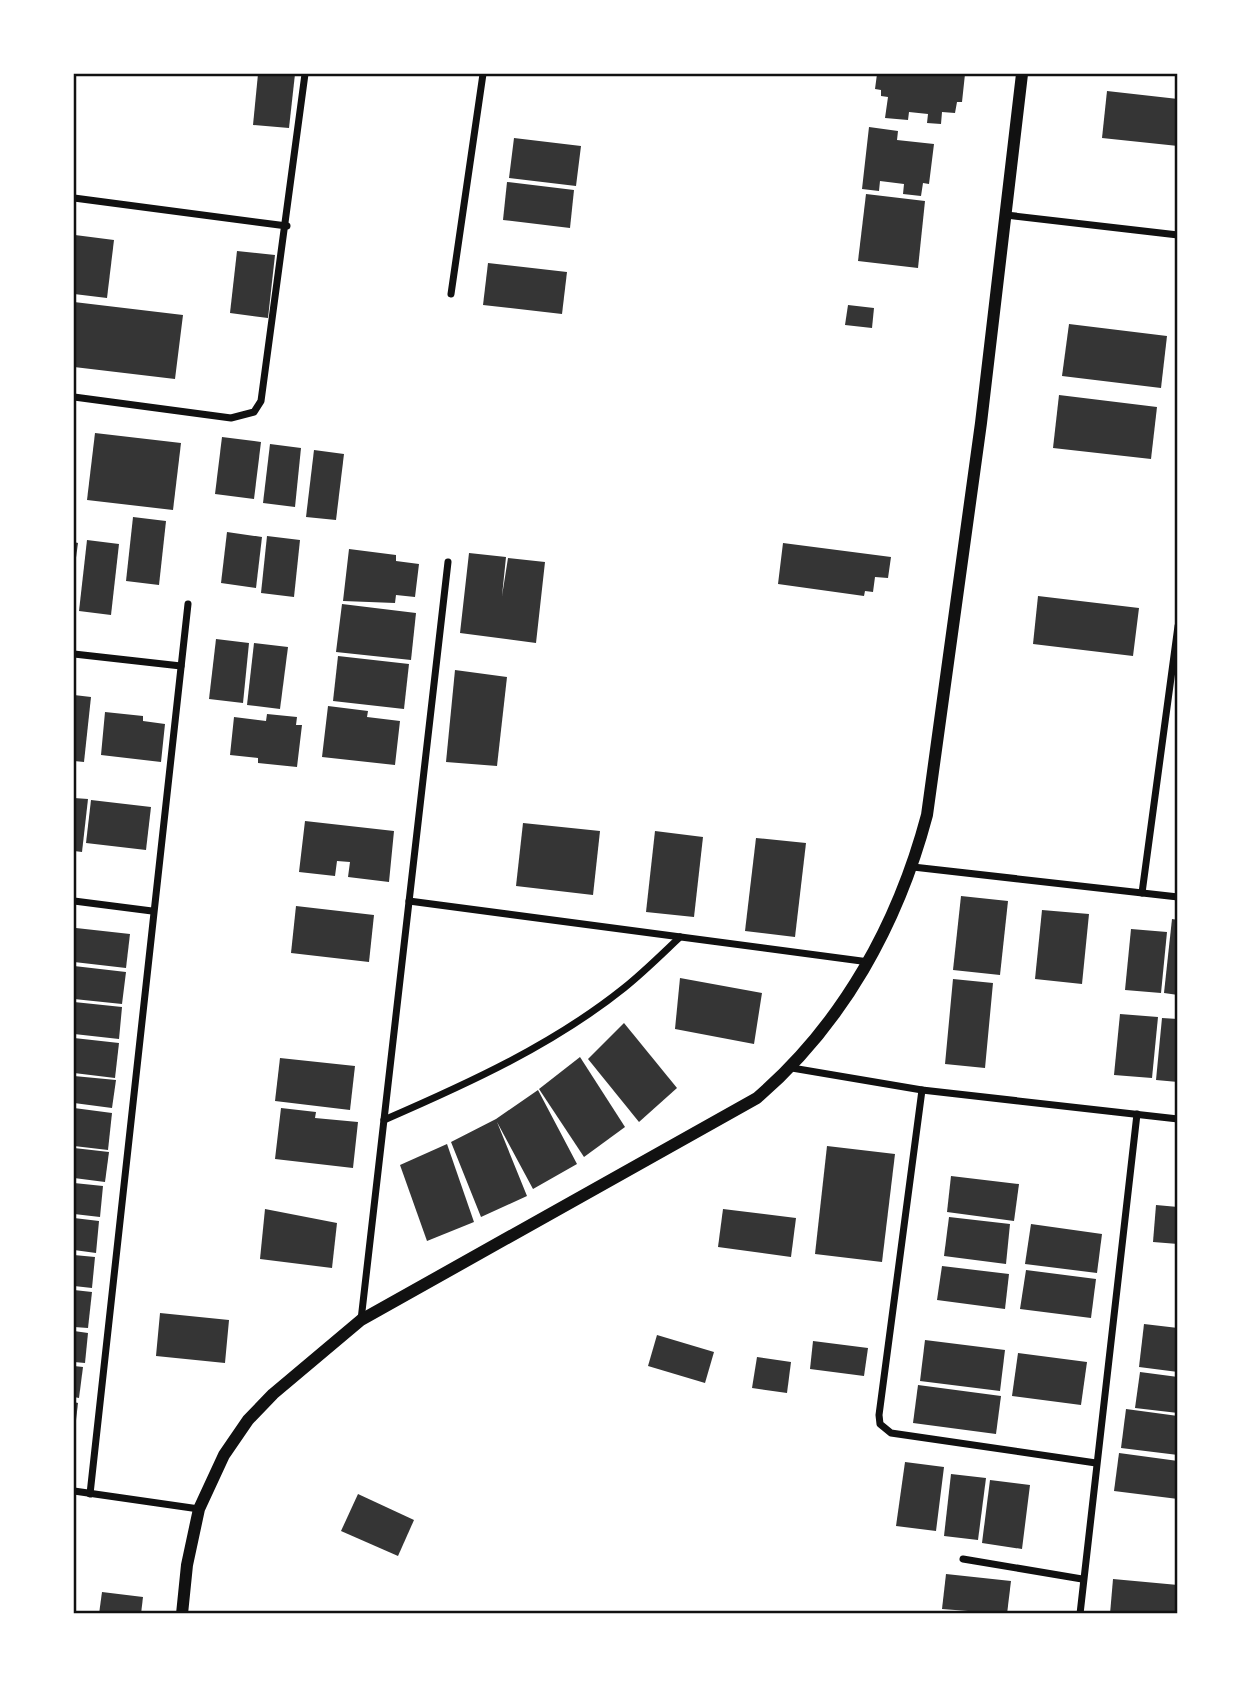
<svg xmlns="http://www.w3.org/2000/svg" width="1251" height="1687" viewBox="0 0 1251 1687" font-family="Manrope,sans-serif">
  <rect width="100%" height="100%" fill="#fff"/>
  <g fill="#353535">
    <path d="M258,74H295L289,128L253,125Z"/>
    <path d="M877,74H965L962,102H957L955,113L942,112L941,124L927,123L928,114L909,112L908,120L885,118L888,97L881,96V90L875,89Z"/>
    <path d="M1107,91L1178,99V146L1102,138Z"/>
    <path d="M869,127L898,131L897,140L934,144L929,184L923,183L921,196L903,194L904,184L880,181L879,191L862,189Z"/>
    <path d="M514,138L581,146L576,186L509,178Z"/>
    <path d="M507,182L574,190L570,228L503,220Z"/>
    <path d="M866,194L925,201L918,268L858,261Z"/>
    <path d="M75,235L114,240L107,298L74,294Z"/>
    <path d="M237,251L275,255L268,318L230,313Z"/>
    <path d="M488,263L567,272L562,314L483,305Z"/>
    <path d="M74,302L183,315L175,379L74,367Z"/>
    <path d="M848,305L874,308L872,328L845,325Z"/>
    <path d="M1069,324L1167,336L1161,388L1062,376Z"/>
    <path d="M1059,395L1157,407L1151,459L1053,448Z"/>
    <path d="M95,433L181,443L173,510L87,500Z"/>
    <path d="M222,437L261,442L254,499L215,494Z"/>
    <path d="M270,444L301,448L295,507L263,503Z"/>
    <path d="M314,450L344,454L336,520L306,517Z"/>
    <path d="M133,517L166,521L159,585L126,581Z"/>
    <path d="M227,532L262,537L256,588L221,583Z"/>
    <path d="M267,536L300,540L294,597L261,593Z"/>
    <path d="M87,540L119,544L111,615L79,611Z"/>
    <path d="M74,542L78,543L75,565H74Z"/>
    <path d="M783,543L891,557L888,578L875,577L873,592L865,591L864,596L778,584Z"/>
    <path d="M349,549L396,555V561L419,564L415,597L396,595L395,603L343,601Z"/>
    <path d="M469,553L506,557L502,596L508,558L545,562L536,643L460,633Z"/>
    <path d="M1038,596L1139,608L1133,656L1033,644Z"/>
    <path d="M342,604L416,613L411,660L336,652Z"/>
    <path d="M216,639L249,643L243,703L209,699Z"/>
    <path d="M254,643L288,647L280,709L247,705Z"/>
    <path d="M338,656L409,664L404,709L333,701Z"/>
    <path d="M455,670L507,677L497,766L446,762Z"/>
    <path d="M74,695L91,697L84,762L74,761Z"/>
    <path d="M328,706L368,711L367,717L400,721L395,765L322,757Z"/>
    <path d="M105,712L143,716V721L165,724L161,762L101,755Z"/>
    <path d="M267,714L297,717L296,725H302L297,767L258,763V758L230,755L234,717L266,721Z"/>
    <path d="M74,798L88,799L82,852L74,851Z"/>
    <path d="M91,800L151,807L146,850L86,843Z"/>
    <path d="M305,821L394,831L389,882L348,877L350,862L337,861L335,876L299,872Z"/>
    <path d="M523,823L600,831L593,895L516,886Z"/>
    <path d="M655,831L703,837L694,917L646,912Z"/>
    <path d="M756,838L806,843L795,937L745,931Z"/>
    <path d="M961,896L1008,901L1000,975L953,970Z"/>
    <path d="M296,906L374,915L369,962L291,953Z"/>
    <path d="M1042,910L1089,914L1082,984L1035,979Z"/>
    <path d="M1172,919L1178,920V995L1164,993Z"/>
    <path d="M76,928L130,934L126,968L74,962Z"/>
    <path d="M1131,929L1167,932L1161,993L1125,990Z"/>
    <path d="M74,966L126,972L122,1004L74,999Z"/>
    <path d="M680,978L762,993L754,1044L675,1029Z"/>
    <path d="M953,979L993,983L985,1068L945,1064Z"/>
    <path d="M74,1002L122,1007L119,1039L74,1034Z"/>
    <path d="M1120,1014L1158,1017L1152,1078L1114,1075Z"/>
    <path d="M1162,1018L1178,1019V1082L1156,1080Z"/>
    <path d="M624,1023L677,1088L639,1122L588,1059Z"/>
    <path d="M74,1038L119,1043L115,1078L74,1073Z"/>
    <path d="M580,1057L625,1127L584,1157L539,1089Z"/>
    <path d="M280,1058L355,1066L350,1110L275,1101Z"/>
    <path d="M74,1076L116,1080L112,1108L74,1103Z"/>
    <path d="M538,1090L577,1164L533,1189L497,1122L527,1196L481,1217L451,1142L496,1119Z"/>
    <path d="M74,1108L112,1113L108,1150L74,1146Z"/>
    <path d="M281,1108L316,1112L315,1118L358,1122L353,1168L275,1159Z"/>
    <path d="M447,1144L474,1222L427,1241L400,1165Z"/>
    <path d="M827,1146L895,1154L882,1262L815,1254Z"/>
    <path d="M74,1148L109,1152L105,1182L74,1178Z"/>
    <path d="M951,1176L1019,1184L1014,1221L947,1212Z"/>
    <path d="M74,1183L103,1186L100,1217L74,1214Z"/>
    <path d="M1156,1205L1178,1207V1244L1153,1242Z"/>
    <path d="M265,1209L337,1223L332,1268L260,1259Z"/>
    <path d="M723,1209L796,1218L791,1257L718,1247Z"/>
    <path d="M949,1217L1010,1224L1006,1264L944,1256Z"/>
    <path d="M74,1218L99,1221L96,1253L74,1250Z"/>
    <path d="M1031,1224L1102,1234L1097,1273L1025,1264Z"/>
    <path d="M74,1255L95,1257L92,1288L74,1286Z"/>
    <path d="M942,1266L1009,1274L1005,1309L937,1300Z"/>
    <path d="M1026,1270L1096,1279L1091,1318L1020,1309Z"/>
    <path d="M74,1290L92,1292L88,1328L74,1327Z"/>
    <path d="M160,1313L229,1320L225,1363L156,1356Z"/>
    <path d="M1144,1324L1178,1328V1372L1139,1367Z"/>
    <path d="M74,1331L88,1333L85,1363L74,1362Z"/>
    <path d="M657,1335L714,1352L705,1383L648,1366Z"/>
    <path d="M925,1340L1005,1350L1000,1391L920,1381Z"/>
    <path d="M813,1341L868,1348L864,1376L810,1369Z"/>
    <path d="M1018,1353L1087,1362L1081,1405L1012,1396Z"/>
    <path d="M757,1357L791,1362L787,1393L752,1388Z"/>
    <path d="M74,1366L83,1367L79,1398L74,1397Z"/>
    <path d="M1140,1372L1178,1377V1413L1135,1408Z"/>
    <path d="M918,1385L1001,1396L996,1434L913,1423Z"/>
    <path d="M74,1402L78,1403L75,1429H74Z"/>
    <path d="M1126,1409L1178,1416V1455L1121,1448Z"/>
    <path d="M1119,1453L1178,1461V1499L1114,1491Z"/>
    <path d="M905,1462L944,1467L936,1531L896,1526Z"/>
    <path d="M951,1474L986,1478L978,1540L944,1536Z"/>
    <path d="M990,1480L1030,1485L1022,1549L982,1543Z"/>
    <path d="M358,1494L414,1520L398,1556L341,1531Z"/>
    <path d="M946,1574L1011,1581L1007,1614L942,1609Z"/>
    <path d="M1113,1579L1178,1585V1614H1110Z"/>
    <path d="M102,1592L143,1597L141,1614H99Z"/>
  </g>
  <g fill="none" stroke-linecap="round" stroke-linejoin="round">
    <g stroke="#111" stroke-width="7">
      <path d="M74,198L287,226"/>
      <path d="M1006,215L1178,235"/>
      <path d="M451,294L483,74"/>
      <path d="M74,397L231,418L254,412L261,401L305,74"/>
      <path d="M74,654L181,666"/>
      <path d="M913,867L1178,897"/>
      <path d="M1142,893L1178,626"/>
      <path d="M74,901L152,911"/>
      <path d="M409,901L869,962"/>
      <path d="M792,1068L922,1090L1178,1119"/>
      <path d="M922,1090L879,1415L880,1424L891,1433L1096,1463"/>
      <path d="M384,1120C467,1084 553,1045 624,988C644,972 662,954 680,937"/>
      <path d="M361,1320L448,562"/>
      <path d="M74,1491L199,1509"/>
      <path d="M90,1494L188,604"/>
      <path d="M963,1559L1082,1579"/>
      <path d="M1080,1614L1137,1114"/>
    </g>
    <path stroke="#111" stroke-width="12" d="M182,1614L187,1565L199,1509L224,1455L248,1420L273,1394L361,1320L757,1098C843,1024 898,924 927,815L981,423L1022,74"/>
  </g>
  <rect width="1251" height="1687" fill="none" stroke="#ffffff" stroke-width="150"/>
  <rect x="75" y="75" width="1101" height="1537" fill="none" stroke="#111" stroke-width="2.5"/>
</svg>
